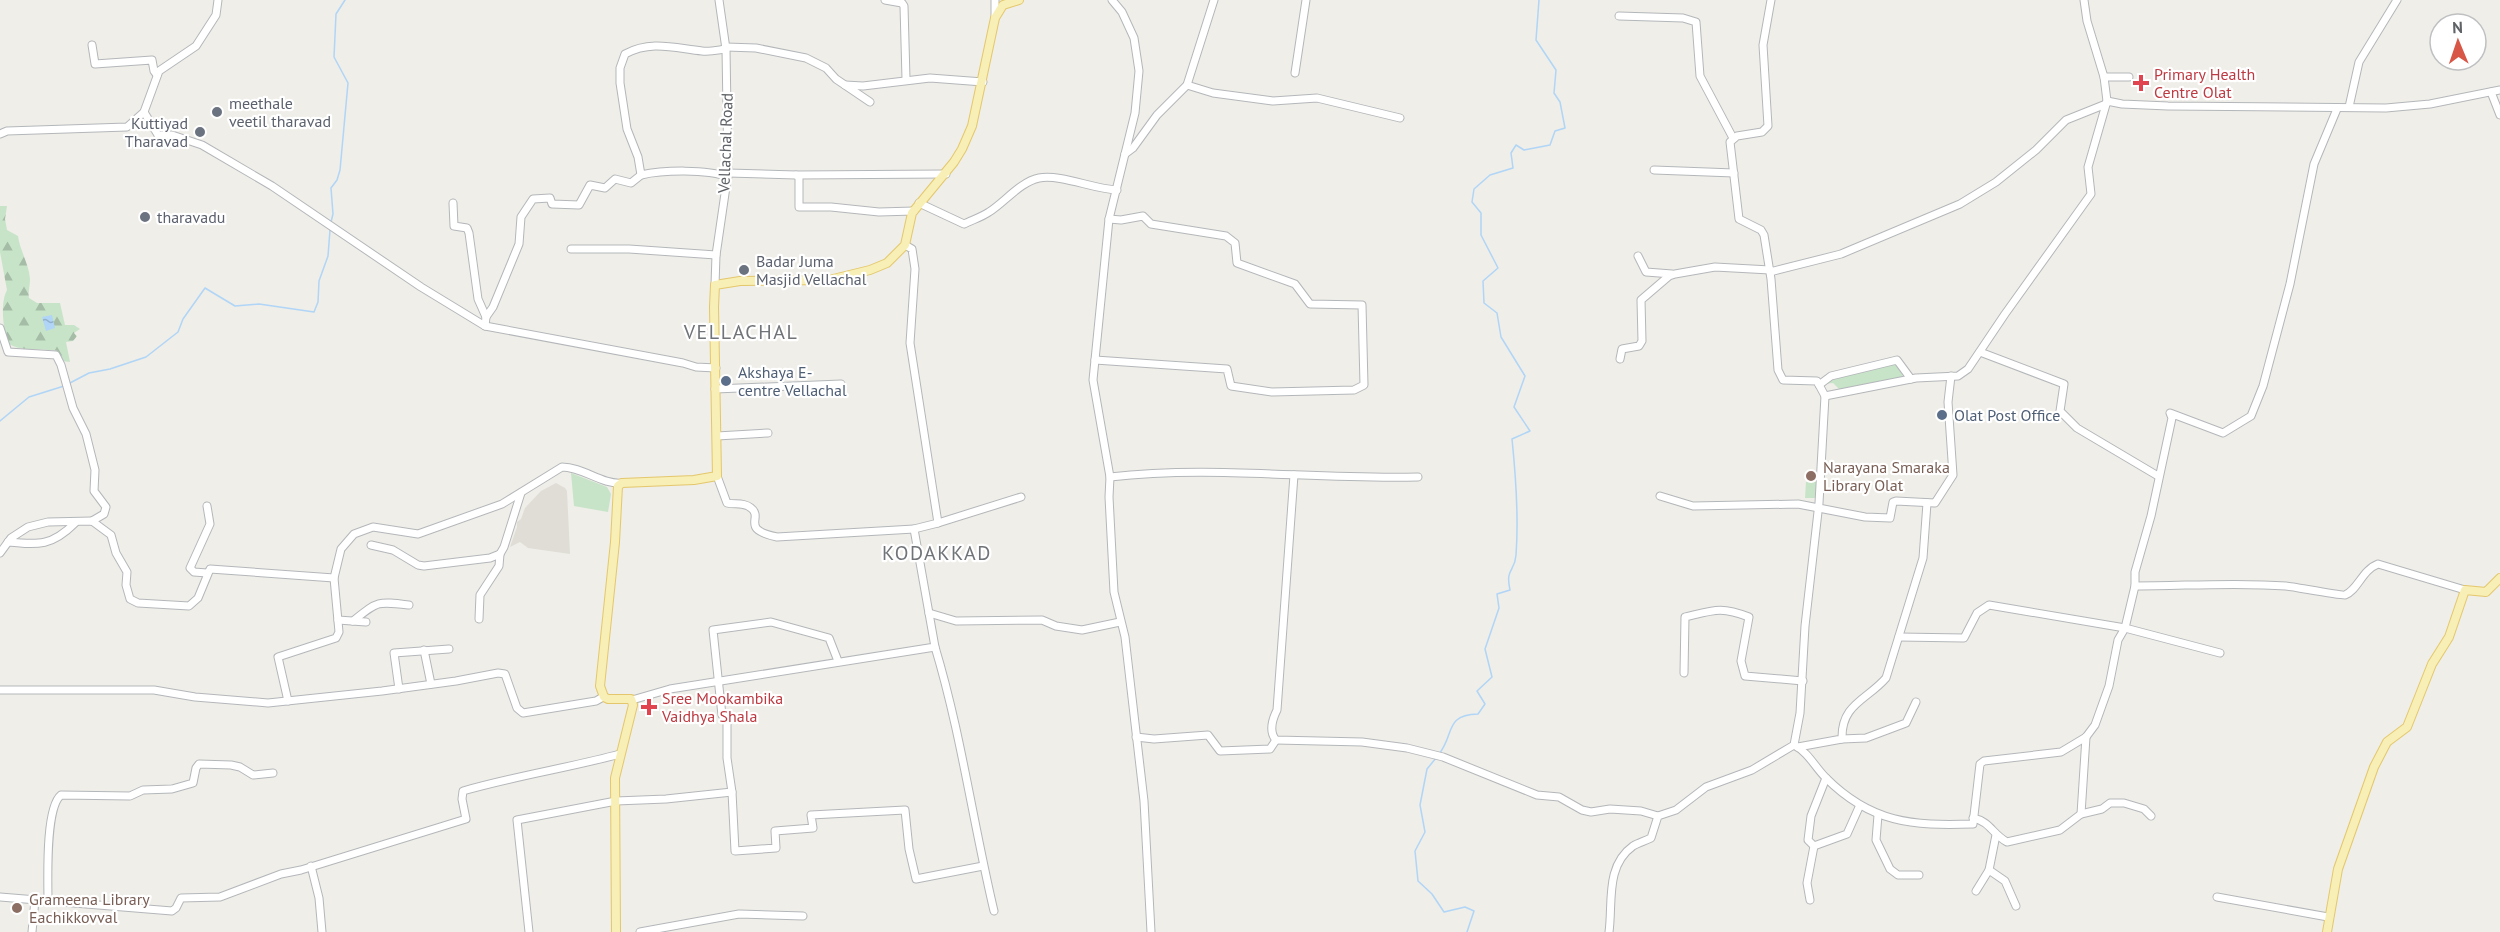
<svg xmlns="http://www.w3.org/2000/svg" width="2500" height="932" viewBox="0 0 2500 932" font-family="'PT Sans',sans-serif">
  <defs>
    <pattern id="forest-firs" width="22" height="20" patternUnits="userSpaceOnUse" patternTransform="scale(1.5)"><rect width="22" height="20" fill="#c7e4c8"/><path d="M5 1l3.5 6h-7zM16 11l3.5 6h-7z" fill="#a5bca6"/></pattern>
    <pattern id="water-ripples" width="26" height="14" patternUnits="userSpaceOnUse" patternTransform="scale(1.5)"><rect width="26" height="14" fill="#b0d5f7"/><path d="M2 4q2-2 4 0t4 0M15 11q2-2 4 0t4 0" fill="none" stroke="#92b0cc"/></pattern>
  </defs>
  <rect width="100%" height="100%" fill="#efeee8"/>
  <path fill="#dfddd6" d="M556,483L565,488L567,491L570,554L528,548L520,542L510,547L517,527V522L521,519L525,508L541,491Z"/>
  <path fill="url(#forest-firs)" d="M0,206H7L5,219L7,230L18,236C20,251 29,264 30,279C30,286 28,291 29,298L37,303H60L65,325H74L80,329L74,333L77,336L73,341L66,342L70,362L62,361L58,351C44,348 18,352 8,343C3,329 0,303 7,290L0,252Z"/>
  <g fill="#c7e4c8">
    <path d="M1894,363L1903,375L1901,378L1841,391L1833,383L1823,384L1832,378Z"/>
    <path d="M571,473L607,487L611,494L608,512L574,506Z"/>
    <path d="M1806,482H1816V498H1805Z"/>
  </g>
  <path fill="url(#water-ripples)" d="M52,315L55,328L46,331L42,317Z"/>
  <g fill="none" stroke-linecap="round" stroke-linejoin="round">
    <g stroke="#b0d5f7" stroke-width="1.5">
      <path d="M331,222L333,214L331,188L337,180L340,170L348,83L334,57L336,14L345,0"/>
      <path d="M68,384L89,373L110,369L146,357L178,332L183,319L205,288L235,306L259,304L314,312L318,302L319,281L328,256L330,230"/>
      <path d="M0,421L29,397L64,386"/>
      <path d="M1439,754C1455,734 1444,715 1478,714L1485,704L1477,691L1492,677L1485,649L1499,608L1497,594L1510,590C1505,568 1515,572 1516,555C1519,516 1516,478 1512,439L1530,431L1514,407L1525,376L1501,337L1497,313L1484,303L1483,281L1498,268L1481,235V213L1472,202L1474,189L1490,175L1513,168L1511,153L1516,145L1524,150L1550,145L1555,131L1565,128L1560,102L1554,93L1556,70L1536,40L1539,0"/>
      <path d="M1436,758L1427,769L1420,805L1425,832L1415,851L1418,881L1432,894L1444,912L1465,907L1474,911L1467,932"/>
    </g>
    <g stroke="#b4b7ba" stroke-width="9">
      <g id="minor">
        <path d="M218,0L216,15L196,46L159,71L144,112L158,135H172L202,145L272,186L421,287L485,326L683,363L696,367L716,368"/>
        <path d="M885,0L902,3L904,6L906,79"/>
        <path d="M995,0V18"/>
        <path d="M1112,0L1122,12L1134,38L1139,71L1135,113L1109,219L1093,380L1110,477L1109,497L1114,592L1125,637L1144,801L1151,932"/>
        <path d="M1771,0L1763,45L1768,126L1762,132L1737,136L1730,142L1739,219L1761,230L1764,235L1771,279L1778,370L1783,380L1817,381L1825,396"/>
        <path d="M1619,16L1683,18L1696,22L1700,76L1733,138"/>
        <path d="M92,45L95,64L152,60L154,71L157,75"/>
        <path d="M726,47L756,48L806,58L826,68L836,79L870,102"/>
        <path d="M726,49C718,50 710,52 702,51C674,48 651,40 625,54L620,68V83L627,129L638,157L641,175C663,170 707,169 728,177"/>
        <path d="M1295,73L1306,0"/>
        <path d="M2104,77H2129"/>
        <path d="M845,85L863,86L930,78L983,82"/>
        <path d="M1187,85L1213,93L1273,101L1317,98L1400,118"/>
        <path d="M2491,92L2500,115"/>
        <path d="M2107,101L2122,104L2168,106L2386,108L2430,104L2500,90"/>
        <path d="M2349,107L2359,62L2397,0"/>
        <path d="M0,134L7,131L127,127L144,112"/>
        <path d="M1125,154L1133,148L1157,115L1187,85L1214,0"/>
        <path d="M1654,170L1734,173"/>
        <path d="M728,173L796,175L799,177V207H831L879,212L914,211"/>
        <path d="M796,175L946,174"/>
        <path d="M453,203L454,226L467,228L469,233L478,299L486,317"/>
        <path d="M919,203L964,224C972,220 982,217 989,212C1005,202 1020,182 1039,178C1061,174 1093,189 1117,190"/>
        <path d="M571,249H629L716,255"/>
        <path d="M1638,256L1646,272L1672,274"/>
        <path d="M1770,272L1841,254L1960,204L1996,182L2036,150L2066,120L2106,104"/>
        <path d="M715,285L716,255L728,173L726,49L719,0"/>
        <path d="M485,326L486,317L493,307L519,244L521,217L533,199L550,198L552,204L579,205L590,185L605,188L615,179L631,183L641,175"/>
        <path d="M0,328L8,352L56,355L61,365L73,408L86,434L95,470L94,491L106,507L104,514L92,521"/>
        <path d="M1980,352L2064,384L2060,411L2077,428L2158,476"/>
        <path d="M1620,359L1622,349L1639,346L1642,341L1641,300L1669,276L1675,274L1715,267L1770,270"/>
        <path d="M1095,360L1227,369L1231,386L1272,392L1354,390L1364,385L1362,305L1310,304L1295,284L1237,263L1235,243L1226,236L1151,224L1143,216L1121,220L1109,219"/>
        <path d="M1819,385L1831,376L1897,360L1911,379"/>
        <path d="M715,389L841,384"/>
        <path d="M717,436L768,433"/>
        <path d="M1294,475L1277,710C1272,720 1269,732 1276,740L1362,742L1407,748L1443,757L1537,795L1559,797L1582,810L1591,812L1610,809L1641,811L1658,816"/>
        <path d="M717,476L727,503C735,505 744,502 751,508C764,518 739,529 777,537L914,529"/>
        <path d="M1110,477C1212,465 1316,480 1418,477"/>
        <path d="M1660,496L1693,506L1798,504L1865,517L1890,518L1893,502L1896,501L1935,503L1953,475L1948,402L1951,376"/>
        <path d="M207,506L210,524L190,568L194,572L207,573"/>
        <path d="M938,523L1021,497"/>
        <path d="M8,542C39,545 52,546 75,523"/>
        <path d="M371,545L393,550L418,565L424,566L490,558L500,554L504,547L521,493"/>
        <path d="M0,553L11,538L28,527L48,522L92,521L111,535L116,553L127,572L126,585L130,599L138,603L189,606L198,598L210,569L334,578"/>
        <path d="M2135,586C2185,586 2237,582 2286,586C2295,587 2342,596 2345,595C2358,590 2362,570 2378,564L2465,590"/>
        <path d="M929,613L956,621L1042,620L1056,626L1082,630L1120,622"/>
        <path d="M479,619L480,595L499,566L500,554"/>
        <path d="M338,620L366,622"/>
        <path d="M353,621C378,601 377,601 409,605"/>
        <path d="M1899,637L1964,638L1977,613L1989,605L2125,628L2220,653"/>
        <path d="M935,647C961,733 973,823 994,911"/>
        <path d="M424,650L431,684"/>
        <path d="M1684,673L1685,617C1714,610 1721,606 1749,617L1741,661L1745,676L1803,681"/>
        <path d="M399,689L394,653L449,649"/>
        <path d="M0,690H154L195,697L268,703L382,691L456,681L498,673L505,674L517,708L523,713L596,701L603,697"/>
        <path d="M632,700L670,689L935,647L914,529L938,523L910,343L915,269L912,249L905,245"/>
        <path d="M288,701L278,657L336,638L339,632L334,578L341,549L354,534L373,527L418,534L502,504L562,467C583,467 602,485 622,483"/>
        <path d="M1136,737L1154,739L1208,735L1220,751L1270,749L1276,740"/>
        <path d="M1842,739L1866,738L1906,723L1916,702"/>
        <path d="M1794,745C1809,753 1814,766 1826,778C1871,823 1912,826 1973,824L1980,764L1984,761L2061,752L2086,737L2095,725L2109,686L2118,640L2125,628L2135,586V572L2151,516L2172,418L2170,413L2223,433L2251,416L2263,386L2290,284L2314,164L2337,109"/>
        <path d="M1798,747L1842,739C1841,704 1867,700 1886,678L1923,558L1927,503"/>
        <path d="M732,792L735,851L776,848L775,831L813,828L811,815L905,810L909,849L916,879L983,866"/>
        <path d="M2081,814L2086,737"/>
        <path d="M1878,815L1876,840L1890,869L1898,875H1919"/>
        <path d="M1973,818C1991,822 1991,833 2007,842L2060,830L2081,814L2102,809L2110,803H2124L2144,809L2151,816"/>
        <path d="M1814,846L1847,834L1860,805"/>
        <path d="M311,866L319,898L322,932"/>
        <path d="M1989,870L2005,881L2016,906"/>
        <path d="M1976,891L1989,870L1996,835"/>
        <path d="M0,897L172,911L176,908L181,898L220,897L281,874L301,870L466,819L462,799L463,791C515,776 568,768 620,754"/>
        <path d="M2217,897L2328,917"/>
        <path d="M1810,900L1807,883L1814,846L1808,840L1811,816L1826,778"/>
        <path d="M48,902C48,880 45,808 61,795L130,796L143,790L172,789L193,783L196,768L199,764L231,765L240,767L253,775L273,773"/>
        <path d="M32,932L35,900"/>
        <path d="M529,932L517,820L616,801L666,799L732,792L727,758V719L722,715L721,706L713,630L771,622L829,638L838,661"/>
        <path d="M640,932L739,914L803,916"/>
        <path d="M1609,932C1613,903 1605,866 1633,846C1638,843 1645,841 1651,838L1658,816L1676,810L1706,787L1752,770L1794,745L1800,713L1805,626L1819,503L1825,396L1916,378L1958,376L1968,369L2005,314L2091,194L2088,167L2107,101L2104,77L2087,21L2084,0"/>
      </g>
    </g>
    <g stroke="#e4c76c" stroke-width="10">
      <g id="major">
        <path d="M616,932L615,778L633,705L631,699H608L604,697L600,686L615,542L618,486L622,483L694,480L717,476L714,307L715,285L740,281L829,280L870,270L887,263L905,245L912,213L954,162L962,149L972,126L995,18L1003,5L1019,0"/>
        <path d="M2327,932L2338,869L2374,767L2387,742L2407,727L2432,664L2449,637L2465,590L2486,592L2500,578"/>
      </g>
    </g>
    <use href="#minor" stroke="#fff" stroke-width="7"/>
    <use href="#major" stroke="#f7efb5" stroke-width="8"/>
  </g>
  <g fill="#e0444e" stroke="#fff" stroke-width="2">
    <path d="M2138 74h6v6h6v6h-6v6h-6v-6h-6v-6h6z"/>
    <path d="M646 698h6v6h6v6h-6v6h-6v-6h-6v-6h6z"/>
  </g>
  <g fill="#6b7280" stroke="#fff" stroke-width="2">
    <circle cx="217" cy="112" r="6"/>
    <circle cx="200" cy="132" r="6"/>
    <circle cx="145" cy="217" r="6"/>
    <circle cx="744" cy="270" r="6"/>
  </g>
  <g fill="#5c6f8a" stroke="#fff" stroke-width="2">
    <circle cx="726" cy="381" r="6"/>
    <circle cx="1942" cy="415" r="6"/>
  </g>
  <g fill="#8d6e63" stroke="#fff" stroke-width="2">
    <circle cx="1811" cy="476" r="6"/>
    <circle cx="17" cy="908" r="6"/>
  </g>
  <g text-anchor="middle" dominant-baseline="central" stroke-width="4.5" stroke-linejoin="round" paint-order="stroke">
    <g font-size="16" fill="#be3a42" stroke="#fff" text-anchor="start">
      <text x="2154" y="74">Primary Health<tspan x="2154" dy="18">Centre Olat</tspan></text>
      <text x="662" y="698">Sree Mookambika<tspan x="662" dy="18">Vaidhya Shala</tspan></text>
    </g>
    <g font-size="16" fill="#5b616d" stroke="#fff" text-anchor="start">
      <text x="229" y="103">meethale<tspan x="229" dy="18">veetil tharavad</tspan></text>
      <text x="188" y="123" text-anchor="end">Kuttiyad<tspan x="188" dy="18">Tharavad</tspan></text>
      <text x="157" y="217">tharavadu</text>
      <text x="756" y="261">Badar Juma<tspan x="756" dy="18">Masjid Vellachal</tspan></text>
    </g>
    <g font-size="16" fill="#5f6266" stroke="#fff">
      <text transform="translate(725 143) rotate(-88)">Vellachal Road</text>
    </g>
    <g font-size="16" fill="#4e5e75" stroke="#fff" text-anchor="start">
      <text x="738" y="372">Akshaya E-<tspan x="738" dy="18">centre Vellachal</tspan></text>
      <text x="1954" y="415">Olat Post Office</text>
    </g>
    <g font-size="16" fill="#785e54" stroke="#fff" text-anchor="start">
      <text x="1823" y="467">Narayana Smaraka<tspan x="1823" dy="18">Library Olat</tspan></text>
      <text x="29" y="899">Grameena Library<tspan x="29" dy="18">Eachikkovval</tspan></text>
    </g>
    <g font-size="20" letter-spacing="1.5" fill="#707478" stroke="#fff">
      <text x="741" y="332">VELLACHAL</text>
      <text x="937" y="553">KODAKKAD</text>
    </g>
  </g>
  <g transform="translate(2458 42) rotate(358)"><circle r="28" fill="#ffffff" stroke="#bfc0c2" stroke-width="1.5"/>
  <path d="M0-4.5L10 22L0 15L-10 22Z" fill="#d85645"/>
  <text y="-9" font-size="16" font-weight="bold" text-anchor="middle" fill="#5f6266">N</text>
  </g>
</svg>
